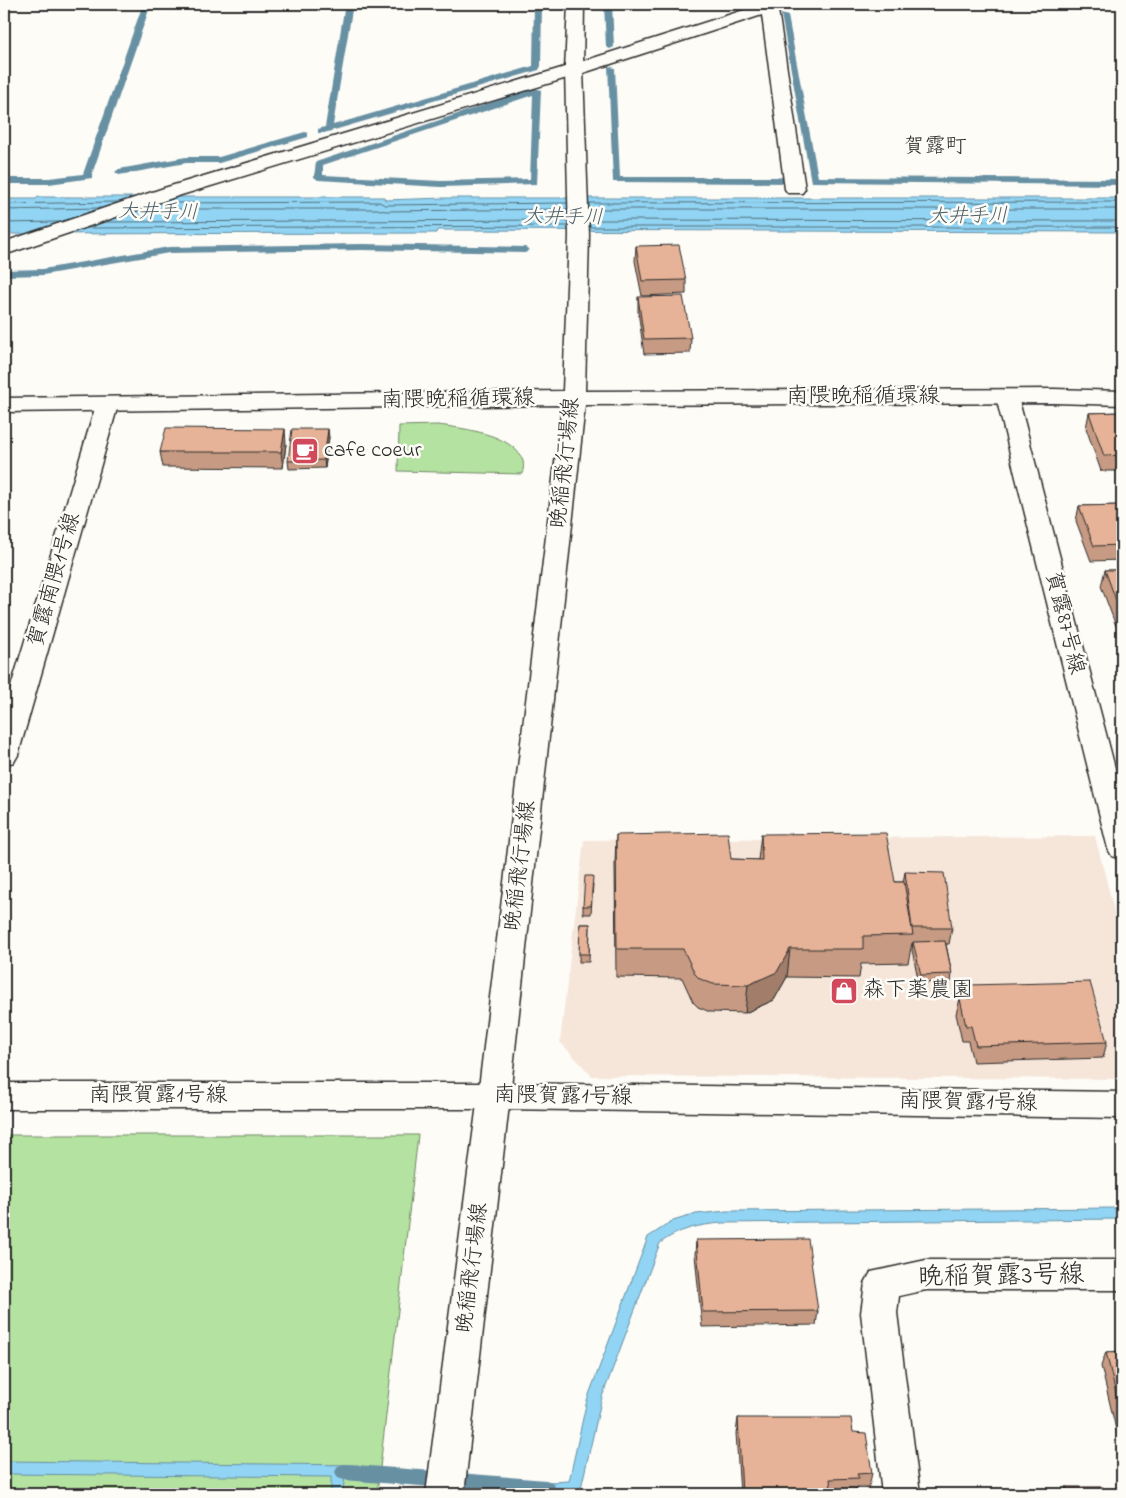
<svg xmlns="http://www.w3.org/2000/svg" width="1126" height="1498" viewBox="0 0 1126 1498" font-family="'Indie Flower','Klee One',sans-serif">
  <rect width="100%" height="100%" fill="#fdfcf7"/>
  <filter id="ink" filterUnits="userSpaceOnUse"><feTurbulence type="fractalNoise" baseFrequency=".02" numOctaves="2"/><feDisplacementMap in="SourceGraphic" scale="10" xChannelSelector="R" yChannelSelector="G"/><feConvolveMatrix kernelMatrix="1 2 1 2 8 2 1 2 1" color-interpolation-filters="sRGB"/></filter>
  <g filter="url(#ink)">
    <path fill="#f6e6da" d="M1095,836L1122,941V1079L592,1076L560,1042L584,840Z"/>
    <g fill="#b4e2a0" stroke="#708666">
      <path d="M438,425C461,428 514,434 523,461C524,465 523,470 523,474L398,471L399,426Z"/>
      <path d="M4,1135H418L377,1494H4Z"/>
    </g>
    <g fill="#91d4f3" stroke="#6890a3">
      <path d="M38,197H384L385,200L444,198H1122V232L437,230L436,233L4,234V199H36Z"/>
      <path d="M1122,1208V1219L722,1223C698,1225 679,1229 660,1243L602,1397L581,1488L573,1493L531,1494L529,1483L569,1481L587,1400L648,1237L673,1221L696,1214L727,1211Z"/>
      <path d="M4,1461L359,1465L360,1476L345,1478L342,1494H331V1477L4,1474Z"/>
    </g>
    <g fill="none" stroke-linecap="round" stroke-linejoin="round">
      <g stroke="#546f7b" stroke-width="1">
        <path d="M163,203L379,202L385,205L567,203"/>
        <path d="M589,203L1122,202"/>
        <path d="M4,204L118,202"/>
        <path d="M145,209H377L385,211L567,209"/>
        <path d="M589,209H1122"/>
        <path d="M4,210L100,208"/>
        <path d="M590,220L1122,221"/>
        <path d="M105,222L567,220"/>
        <path d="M4,223L58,222"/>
        <path d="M590,227H1122"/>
        <path d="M86,228L568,226"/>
      </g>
      <g fill="#6890a3" fill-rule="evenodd">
        <path d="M143,4H151L92,174V178L49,184H4V178H49L83,174Z"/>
        <path d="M345,4H353L333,125L533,66L534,4H542L541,66L539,70L324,133H318V129L325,127Z"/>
        <path d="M604,4H612L614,47L610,49L606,47Z"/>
        <path d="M781,14L788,16L818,177L1122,179V185L811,182Z"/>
        <path d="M608,66L615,68L620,177H792L796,180L792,183L613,182Z"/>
        <path d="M534,88L541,90L537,184L441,187L318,180L314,177L316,162ZM533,95L530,179L441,181L323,175V165Z"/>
        <path d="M305,132L308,133V137L219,163H186L119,175L115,172L119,169L186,157H219Z"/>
        <path d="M362,244L525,247L530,250L525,253L362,250L169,253L43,275L4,276V270L43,269L169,247Z"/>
        <path d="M344,1464L546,1480L552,1482L555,1488L551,1494H521L344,1480L338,1478L335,1472L338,1466Z"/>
      </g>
      <g stroke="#2b2b2b" stroke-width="3">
        <g id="minor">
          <path d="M763,4H788L786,8L778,10L805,189L802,193H788L785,189L762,15L580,74L178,196L4,255V242L164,188L568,66Z"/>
          <path d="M1007,390L1015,392L1018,397L1122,795V860L1112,856L1108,849L996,397L999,392Z"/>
          <path d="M107,398L115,400L118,405L18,755L14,762L4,765V710L96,405L99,400Z"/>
          <path d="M4,1083H494L1122,1092V1118L494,1109H4Z"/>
          <path d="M926,1260H1122V1290H926L899,1296L897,1313L920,1494H882L861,1313L865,1283L871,1272Z"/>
        </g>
      </g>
      <g stroke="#2b2b2b" stroke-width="3">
        <path id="tertiary" d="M568,4H584L583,70L589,236L585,391L1054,389L1122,391V405L1054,403L585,405L510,1096L464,1494H426L478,1096L562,405L4,412V398L563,391L569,236L565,70Z"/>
      </g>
      <use href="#minor" fill="#fdfcf7" fill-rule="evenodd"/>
      <use href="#tertiary" fill="#fdfcf7" fill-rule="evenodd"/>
    </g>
    <g fill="#c69a83" stroke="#2b2b2b">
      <path d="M636,246L686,280V294L642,296L635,261Z"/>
      <path d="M638,297L691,338L690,353L644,354L638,311Z"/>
      <path d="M1122,412V471H1101L1086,428L1089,413Z"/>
      <path d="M329,437L325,468L289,469L288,461Z"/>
      <path d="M286,444L283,468L163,467L160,452Z"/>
      <path d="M1122,505V560L1091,561L1076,521L1079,506Z"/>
      <path d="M1105,570H1122V626H1116L1101,586Z"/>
      <path d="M761,834L895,882H903L905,872L952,928L949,944H946L952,974L951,982L919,983L912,950L913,943H912L908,963L861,964L859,978L787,977L774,1000L745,1013L710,1012L698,1007L693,1002L682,978L616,977L615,864L616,835L731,859L758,860Z"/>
      <path d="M593,884L591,914H583V906Z"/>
      <path d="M580,924H590L589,962H579Z"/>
      <path d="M969,985L1107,1042L1103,1058L973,1062L968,1041H962L956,1014L960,999L966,998Z"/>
      <path d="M696,1240L818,1311L816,1325L702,1327L695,1255Z"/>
      <path d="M1122,1351V1442H1119L1101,1366L1106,1352Z"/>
      <path d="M738,1418L853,1432L872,1473L869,1487H857L856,1492H830V1494H740L736,1433Z"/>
      <path d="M1066,1487L1103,1492L1116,1494H1040V1492L1064,1493Z"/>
    </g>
    <g fill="#a17d6a" stroke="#2b2b2b">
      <path d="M285,429L286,444L283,468L281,452Z"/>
      <path d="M328,429L329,437L325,468L324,460Z"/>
      <path d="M790,949L787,977L774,1000L745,1013L748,985Z"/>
    </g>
    <g fill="#e6b398" stroke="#2b2b2b">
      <path d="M679,245L686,280L642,281L636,246Z"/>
      <path d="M683,296L691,338L644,339L638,297Z"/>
      <path d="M1122,412V455L1104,456L1089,413Z"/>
      <path d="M166,428L285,429L281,452H160Z"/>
      <path d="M292,429H328L324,460L288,461Z"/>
      <path d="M1122,505V545L1094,546L1079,506Z"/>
      <path d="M1105,570H1122V610L1120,611Z"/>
      <path d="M728,833L731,859L762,860L761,834L886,833L895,882H904L913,935L863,936V949H790L777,972L748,985L713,984L700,979L695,974L683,949H617L616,835Z"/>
      <path d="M905,872L944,873L952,928H912Z"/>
      <path d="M585,876H593L591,906H583Z"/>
      <path d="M580,924H590L589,954H579Z"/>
      <path d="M945,941L952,974L921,975L913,942Z"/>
      <path d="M1090,982L1107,1042L976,1046L971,1026H966L960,999L971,998L969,985Z"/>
      <path d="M808,1239L818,1311L703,1312L696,1240Z"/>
      <path d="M1122,1351V1419L1106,1352Z"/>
      <path d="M738,1418H851L853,1432L866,1433L872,1473L857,1474L859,1478L830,1479L831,1489L742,1493Z"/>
      <path d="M1066,1487H1103V1492L1116,1491V1494H1041L1040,1492L1067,1493Z"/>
    </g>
  </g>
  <defs>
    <g id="cafe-square" transform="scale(1.4375)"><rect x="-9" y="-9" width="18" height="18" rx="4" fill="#d1495b" stroke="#fdfcf7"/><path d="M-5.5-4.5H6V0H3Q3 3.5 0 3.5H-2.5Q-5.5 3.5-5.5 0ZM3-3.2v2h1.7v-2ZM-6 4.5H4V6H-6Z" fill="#fff"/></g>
    <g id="shop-square" transform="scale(1.4375)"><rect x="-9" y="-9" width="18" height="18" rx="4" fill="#d1495b" stroke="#fdfcf7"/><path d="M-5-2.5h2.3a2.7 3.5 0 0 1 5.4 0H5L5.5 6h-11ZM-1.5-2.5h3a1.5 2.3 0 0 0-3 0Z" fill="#fff"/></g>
  </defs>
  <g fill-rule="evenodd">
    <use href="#cafe-square" x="305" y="451"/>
    <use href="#shop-square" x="844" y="991"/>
  </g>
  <g text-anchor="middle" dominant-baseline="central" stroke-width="5" stroke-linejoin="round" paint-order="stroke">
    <g font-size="20" font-style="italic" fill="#4a5e67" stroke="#fdfcf7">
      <text transform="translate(158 213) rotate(1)">大井手川</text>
      <text transform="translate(968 217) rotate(-1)">大井手川</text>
      <text transform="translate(563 218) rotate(1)">大井手川</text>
    </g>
    <g font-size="21" fill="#2b2b2b" stroke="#fdfcf7">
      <text x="935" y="147">賀露町</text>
    </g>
    <g font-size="22" fill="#2b2b2b" stroke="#fdfcf7">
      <text x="863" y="397">南隈晩稲循環線</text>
      <text transform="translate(458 400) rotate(-1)">南隈晩稲循環線</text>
      <text transform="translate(566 463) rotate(-84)">晩稲飛行場線</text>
      <text transform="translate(55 580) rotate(-74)">賀露南隈1号線</text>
      <text transform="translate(1064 623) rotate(76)">賀露87号線</text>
      <text transform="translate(521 866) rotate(-83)">晩稲飛行場線</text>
      <text x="158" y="1096">南隈賀露1号線</text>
      <text transform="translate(563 1097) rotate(1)">南隈賀露1号線</text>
      <text transform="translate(968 1103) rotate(1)">南隈賀露1号線</text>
      <text transform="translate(473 1268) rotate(-83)">晩稲飛行場線</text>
    </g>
    <g font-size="22" fill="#2b2b2b" stroke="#fdfcf7" text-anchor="start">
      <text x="324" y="451">cafe coeur</text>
      <text x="863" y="991">森下薬農園</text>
    </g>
    <g font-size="26" fill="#2b2b2b" stroke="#fdfcf7">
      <text transform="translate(1001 1277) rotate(-1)">晩稲賀露3号線</text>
    </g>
  </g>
  <rect width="1126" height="1498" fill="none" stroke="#fdfcf7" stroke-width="20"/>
  <rect x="10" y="10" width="1106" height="1478" fill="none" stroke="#2b2b2b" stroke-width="2" filter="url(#ink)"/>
</svg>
